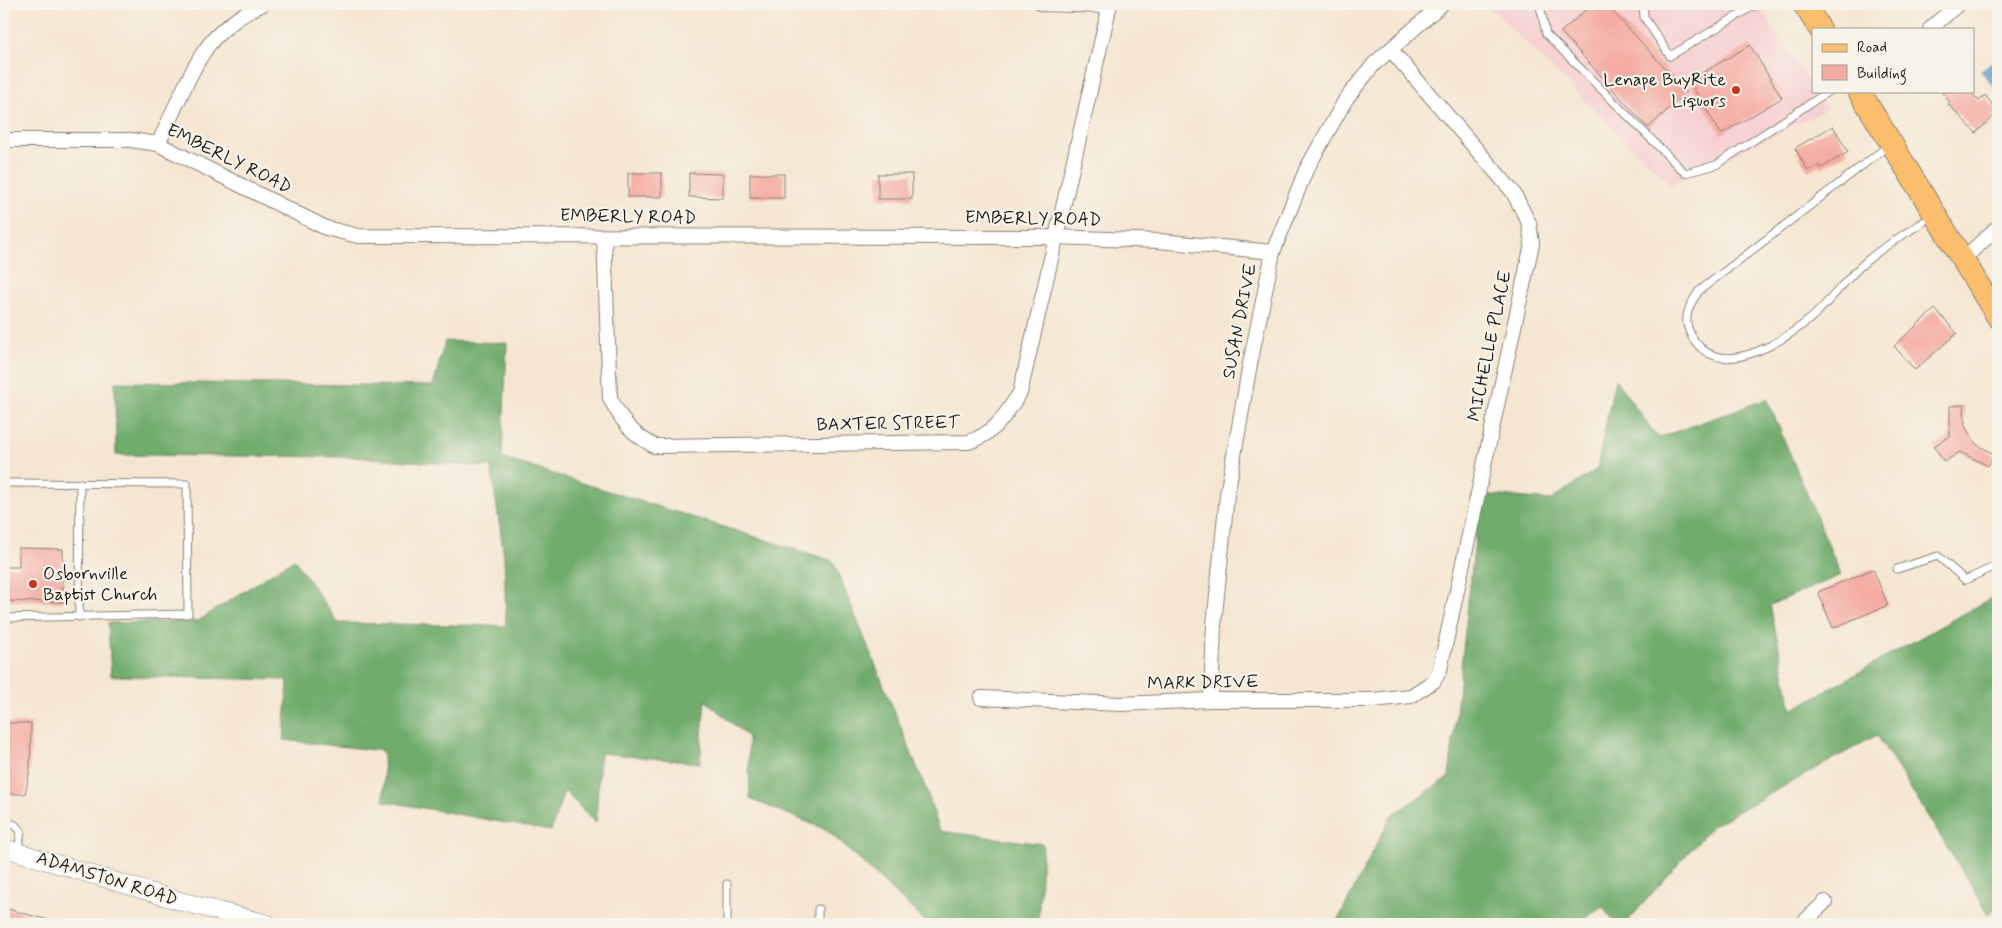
<svg xmlns="http://www.w3.org/2000/svg" width="2002" height="928" viewBox="0 0 2002 928" font-family="Mynerve,sans-serif">
  <rect width="100%" height="100%" fill="#f7f3e8"/>
  <filter id="ink" filterUnits="userSpaceOnUse"><feTurbulence type="fractalNoise" baseFrequency=".02" numOctaves="2"/><feDisplacementMap in="SourceGraphic" scale="10" xChannelSelector="R" yChannelSelector="G"/><feConvolveMatrix kernelMatrix="1 2 1 2 8 2 1 2 1" color-interpolation-filters="sRGB"/></filter>
  <filter id="wash" filterUnits="userSpaceOnUse"><feTurbulence type="fractalNoise" baseFrequency=".0096" numOctaves="4" result="noise"/><feDisplacementMap in="SourceGraphic" scale="20" xChannelSelector="R" yChannelSelector="G"/><feGaussianBlur stdDeviation="1.12" result="paint"/><feColorMatrix in="noise" values="0 0 0 0 0 0 0 0 0 0 0 0 0 0 0 0 0 1.4 0 .05"/><feComposite in="paint" operator="in"/></filter>
  <g filter="url(#wash)">
    <rect width="100%" height="100%" fill="#f5e6d1"/>
    <path fill="#f7cfd1" d="M1486,4H1758L1813,88V91H1816L1827,109L1671,185Z"/>
    <g fill="#70ac6c" stroke="#466444">
      <path d="M445,341L507,343L502,458L833,561L926,789L940,831L1043,844L1038,924H928L827,830L750,799L748,737L705,700L700,763L600,753L596,823L564,791L551,831L384,801L383,751L284,740L288,680L111,676L108,623L198,621L294,559L338,623L506,626L504,556L491,467L354,457L116,455L115,382L433,386Z"/>
      <path d="M1615,379L1658,438L1767,399L1841,575L1770,605L1792,710L1998,594V906L1989,914L1877,735L1712,826L1625,924H1615L1603,907L1575,924H1336L1391,816L1449,777L1480,494L1551,500L1597,469Z"/>
    </g>
    <path fill="#5fa0d2" stroke="#3e5e77" d="M1992,62L1998,70V91L1981,71Z"/>
    <g id="blocks">
      <g fill="#f4aba2">
        <path d="M1592,4H1606L1687,92L1648,128L1561,32Z"/>
        <path d="M1750,45L1782,98L1721,134L1689,81Z"/>
        <path d="M1941,91H1970L1979,101L1985,95L1998,112L1976,133L1948,104L1950,102Z"/>
        <path d="M1833,126L1848,152L1821,168L1819,165L1808,171L1795,148Z"/>
        <rect x="628" y="173" width="34" height="24"/>
        <path d="M689,173L723,174V198L689,197Z"/>
        <rect x="750" y="174" width="34" height="24"/>
        <rect x="878" y="174" width="34" height="25"/>
        <path d="M1935,309L1957,333L1915,370L1894,346Z"/>
        <path d="M1964,405L1965,426L1976,444L1994,454L1988,466L1960,452L1944,462L1934,446L1950,436V406Z"/>
        <path d="M19,548L63,549V602L4,601V567H19Z"/>
        <path d="M1873,569L1888,605L1833,628L1818,592Z"/>
        <path d="M4,723H31L30,769L25,794H4Z"/>
        <path d="M4,908L48,920L47,924H4Z"/>
      </g>
    </g>
  </g>
  <g filter="url(#ink)">
    <use href="#blocks" fill-opacity="0" stroke="#888176" stroke-width="1"/>
    <g fill="none" stroke-linecap="round" stroke-linejoin="round">
      <g stroke="#888176" stroke-width="9">
        <g id="service">
          <path d="M1542,4L1540,6L1546,34L1685,173L1716,165L1829,91"/>
          <path d="M1643,4L1644,17L1670,56L1757,4"/>
          <path d="M1889,145L1699,291C1690,304 1682,317 1690,333C1715,384 1779,344 1810,319C1829,303 1844,281 1863,264C1883,246 1909,232 1932,216"/>
          <path d="M4,483L187,484L188,614L4,618"/>
          <path d="M1897,569L1938,556L1965,580L1998,565"/>
          <path d="M79,617L80,483"/>
          <path d="M4,820L15,825L21,831L18,852"/>
          <path d="M727,924V884"/>
          <path d="M818,924V909"/>
        </g>
      </g>
      <g stroke="#888176" stroke-width="16">
        <g id="minor">
          <path d="M1042,4L1110,6"/>
          <path d="M1930,29L1958,4"/>
          <path d="M4,140H131L158,144L326,228L358,236L1055,237L1159,241L1273,252"/>
          <path d="M158,144C173,114 185,81 203,53C216,32 241,14 263,4"/>
          <path d="M604,237L610,398C623,423 630,432 654,446L969,442C998,431 1003,417 1020,393L1110,4"/>
          <path d="M1963,259L1998,227"/>
          <path d="M981,698L1121,704L1211,700H1373L1411,696L1434,681L1440,669L1532,244L1529,223L1513,192L1391,50"/>
          <path d="M1211,700L1214,625L1227,495L1250,364L1273,252L1306,170L1346,99L1374,64L1442,4"/>
          <path d="M1802,924L1825,902"/>
        </g>
      </g>
      <g stroke="#888176" stroke-width="19">
        <path id="tertiary" d="M4,848L180,901L268,924"/>
      </g>
      <g stroke="#888176" stroke-width="24">
        <g id="primary">
          <path d="M1804,4L1820,29"/>
          <path d="M1859,91L1998,317"/>
        </g>
      </g>
      <use href="#service" stroke="#fff" stroke-width="7"/>
      <use href="#minor" stroke="#fff" stroke-width="14"/>
      <use href="#tertiary" stroke="#fff" stroke-width="18"/>
      <use href="#primary" stroke="#fabe6d" stroke-width="22"/>
    </g>
  </g>
  <g fill="#c8321e" stroke="#f7f3e8" stroke-width="2">
    <circle cx="1736" cy="90" r="5"/>
    <circle cx="33" cy="584" r="5"/>
  </g>
  <g text-anchor="middle" dominant-baseline="central" stroke-width="4.5" stroke-linejoin="round" paint-order="stroke">
    <g font-size="18" fill="#1c1c1c" stroke="#f7f3e8" text-anchor="end">
      <text x="1726" y="80">Lenape BuyRite<tspan x="1726" dy="21">Liquors</tspan></text>
      <text x="43" y="574" text-anchor="start">Osbornville<tspan x="43" dy="21">Baptist Church</tspan></text>
    </g>
    <g font-size="18" fill="#1c1c1c" stroke="#f7f3e8">
      <text transform="translate(229 159) rotate(26)">EMBERLY ROAD</text>
      <text transform="translate(628 217) rotate(1)">EMBERLY ROAD</text>
      <text transform="translate(1033 219) rotate(1)">EMBERLY ROAD</text>
      <text transform="translate(1240 321) rotate(-79)">SUSAN DRIVE</text>
      <text transform="translate(1490 346) rotate(-78)">MICHELLE PLACE</text>
      <text transform="translate(888 424) rotate(-1)">BAXTER STREET</text>
      <text transform="translate(1203 683) rotate(-1)">MARK DRIVE</text>
      <text transform="translate(107 879) rotate(17)">ADAMSTON ROAD</text>
    </g>
  </g>
  <rect width="2002" height="928" fill="none" stroke="#f7f3e8" stroke-width="20"/>
  <rect x="1812" y="28" width="162" height="65" fill="#f7f3e8" stroke="#9f9d96"/>
  <rect x="1822" y="44" width="25" height="8" fill="#fabe6d" stroke="#9f9d96"/>
  <text x="1857" y="52" font-size="15" fill="#1c1c1c">Road</text>
  <rect x="1822" y="65" width="25" height="15" fill="#f4aba2" stroke="#9f9d96"/>
  <text x="1857" y="78" font-size="15" fill="#1c1c1c">Building</text>
</svg>
